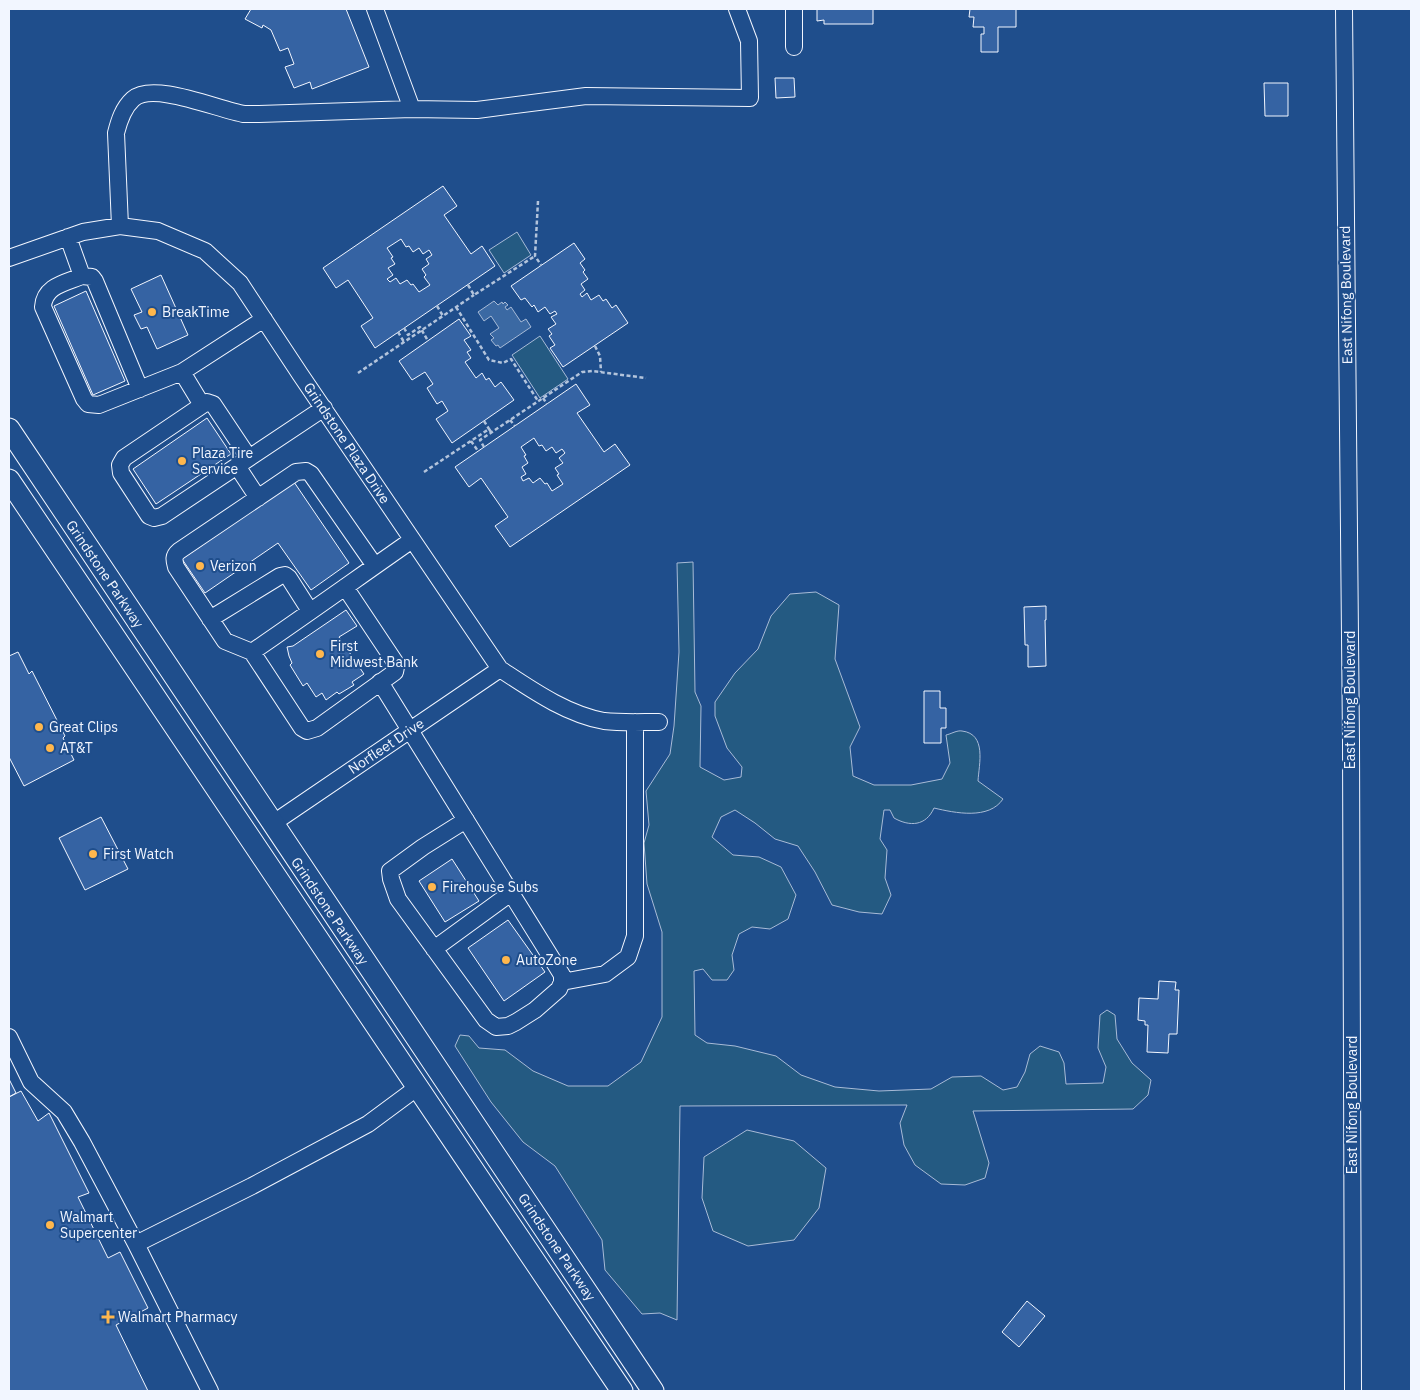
<svg xmlns="http://www.w3.org/2000/svg" width="1420" height="1400" font-family="'IBM Plex Sans',sans-serif">
	<style>
		.green { fill: #245a82; stroke: #a8bbd7 }
		.water { fill: #3b69a3; stroke: #a8bbd7 }
		.building { fill: #3563a3; stroke: #f2f6ff; fill-rule: evenodd }
		.lines { fill: none; stroke-linecap: round; stroke-linejoin: round }
		.minor-casing { stroke: #f2f6ff; stroke-width: 18 }
		.major-casing { stroke: #f2f6ff; stroke-width: 23 }
		.path { stroke: #b3c4dc; stroke-width: 2.5; stroke-dasharray: 4 2.5; stroke-linecap: butt }
		.minor { stroke: #1f4e8c; stroke-width: 16 }
		.major { stroke: #1f4e8c; stroke-width: 21 }
		.poi-dot { fill: #ffb74d; stroke: #1f4e8c; stroke-width: 2 }
		.labels { text-anchor: middle; dominant-baseline: central; stroke-width: 4; stroke-linejoin: round; paint-order: stroke }
		.street-label { font-size: 14px; fill: #f2f6ff; stroke: #1f4e8c }
		.poi-label { font-size: 14px; fill: #f2f6ff; stroke: #1f4e8c; text-anchor: start }
	</style>
	<rect width="100%" height="100%" fill="#1f4e8c"/>
	<path class="green" d="M517 232 531 255 504 273 489 250Z
		M540 336 568 379 540 398 512 355Z
		M693 562 695 692 701 706 700 767 724 780 741 777 742 767 727 748 715 716V702L735 673 758 649 771 616 790 594 816 592 839 605 835 659 860 727 850 747 853 776 874 785H911L942 779 950 763 946 735C951 734 957 730 962 731 987 734 979 764 978 781L1003 799C989 820 955 813 934 808 926 826 910 827 894 818L890 810H884L880 839 887 850 885 878 891 895 882 914 859 912 832 905 815 872 798 846 775 839 755 823 735 810 721 817 712 837 733 855 759 857 781 867 796 895 788 919 770 929 752 927 739 934 732 955 734 970 727 980H712L703 969 694 971 695 1035 707 1043 735 1046 776 1056 801 1075 835 1087 879 1091 931 1089 952 1077 981 1076 1003 1090 1017 1087 1025 1072 1030 1054 1040 1046 1059 1052 1064 1063 1066 1084 1103 1083 1106 1067 1098 1048 1100 1015 1107 1010 1115 1015 1117 1039 1132 1063 1151 1080 1148 1095 1133 1109 973 1111 989 1163 985 1178 965 1185 941 1184 915 1165 904 1145 900 1123 907 1105 680 1106 677 1320 660 1313 642 1314 605 1270 602 1240 555 1166 523 1142 491 1102 455 1046 460 1035 469 1036 479 1048 505 1050 533 1071 568 1086H608L641 1062 662 1017V932L647 884 644 843 649 825 646 791 670 754 674 726 679 652 677 563Z
		M747 1130 794 1141 826 1168 819 1208 794 1240 748 1246 713 1231 702 1198 704 1157Z"/>
	<path class="water" d="M494 301 498 305 502 302 503 304 505 302 508 305 505 307 507 310 511 307 521 322 526 319 531 327 500 348 498 345 496 346 491 340 494 338 490 334 499 328 491 316 484 321 478 312Z"/>
	<path class="building" d="M251 9H346L369 67 312 89 310 82 294 88 285 67 294 64 288 48 280 51 271 30 263 25 262 28 245 19Z
		M817 9H873V24H824V20L817 21Z
		M970 9H1016V27H998V52H981V34H984V27H973L974 17H969Z
		M775 78H794L795 97 776 98Z
		M1264 83H1288V116H1265Z
		M443 186 457 206 444 215 471 254 482 246 495 266 375 348 361 326 373 318 348 280 336 288 323 268ZM401 239 406 247 409 246 413 252 419 248 423 254 429 250 432 255 426 259 429 264 422 269 426 275 424 277 430 285 419 292 413 284 411 285 407 280 400 284 396 278 390 282 387 279 393 275 388 268 395 264 391 258 393 257 387 248Z
		M574 243 585 259 580 263 585 270 583 272 588 279 581 284 585 290 580 294 582 297 587 293 591 300 599 295 603 301 606 299 612 308 616 305 628 323 563 367 550 348 555 345 549 336 552 334 548 329 556 324 551 317 557 314 555 311 550 314 545 307 538 312 534 305 532 307 525 298 521 300 511 286Z
		M161 275 188 335 157 349 147 327 141 329 134 315 142 312 131 289Z
		M86 291 125 381 93 395 54 306Z
		M459 319 471 336 464 340 471 350 467 352 471 358 465 362 476 378 482 373 486 380 489 378 495 387 501 382 514 400 452 443 436 419 448 411 442 401 437 404 427 388 433 384 425 372 412 380 399 361Z
		M576 384 590 405 577 413 604 452 615 444 630 465 510 547 495 526 508 517 481 478 469 487 455 467ZM534 438 539 446 542 445 546 451 552 447 556 453 562 449 565 453 559 458 563 463 555 468 559 474 557 475 563 484 552 491 547 483 545 484 540 478 533 483 529 478 523 481 521 477 526 474 522 467 528 463 524 456 526 455 521 447Z
		M207 418 231 454 156 504 133 469Z
		M294 482 349 563 311 590 278 543 205 593 182 559Z
		M1046 606V620H1045L1046 666 1028 667V645H1025L1024 607Z
		M346 610 357 626 339 637 364 674 352 682 354 685 339 694 337 692 326 700 322 693 316 697 307 683 303 686 290 665 292 663 289 656 287 647 293 646Z
		M18 652 29 674 32 671 65 736 63 738 74 760 24 786 9 757V656Z
		M924 691H940V708H946V728H941V743H924Z
		M101 817 128 869 85 890 59 838Z
		M452 859 479 901 445 922 419 881Z
		M508 920 545 972 504 1001 468 948Z
		M1159 981 1176 982 1175 990H1179L1177 1034H1169L1168 1053 1147 1052 1148 1025H1145V1021L1138 1020 1139 998 1158 999Z
		M9 1079 16 1093 9 1097Z
		M21 1091 38 1121 49 1113 89 1193 78 1197 108 1258 120 1252 148 1308 116 1325 148 1391H9V1097Z
		M1027 1301 1045 1316 1019 1347 1002 1332Z"/>
	<g class="lines">
		<defs>
			<path id="minor" d="M1344 9 1351 741 1353 1391
				M794 47V9
				M412 109 477 110 586 96 750 98 749 41 737 9
				M120 226 116 133C119 121 123 108 133 99 153 81 219 110 244 114 249 114 254 114 259 114L412 109 375 9
				M68 237 82 276C65 283 44 286 43 307L84 399 88 404 99 405 182 372
				M9 258 83 232 120 226 158 231 205 251 240 283 300 374 500 669C532 690 566 714 604 721 622 723 641 722 659 722
				M82 276 92 277 95 281 140 389
				M202 405 182 372 264 319
				M249 458 213 404 207 402 124 458 120 465 121 473 149 516 154 518 162 516 324 408
				M237 466 258 498
				M345 587 395 662 396 667 395 672 317 728 307 731 302 728 252 652C306 615 359 577 412 540
				M210 619 280 576 285 575 289 578 310 611
				M252 652 225 641 176 567C174 560 173 556 179 551L296 472 306 471 311 474 375 566
				M380 682 562 975V982L559 989 535 1010 516 1022 508 1026 496 1027 486 1020 398 899 391 879 390 871 423 847 466 820
				M272 824 500 669
				M434 949 511 893
				M562 982 605 974 628 957 635 936V722
				M9 1037 31 1082 64 1112 82 1142 136 1244 210 1391
				M136 1244 252 1186 368 1124 418 1087"/>
			<path id="major" d="M9 429 653 1391
				M9 480 622 1391"/>
		</defs>
		<use href="#minor" class="minor-casing"/>
		<use href="#major" class="major-casing"/>
		<path class="path" d="M538 201 535 256 541 265
			M468 285 474 295 535 256
			M437 306 443 316
			M456 307 489 360 503 363 511 359 538 401
			M404 328 408 335 420 327 428 341
			M398 332 404 342
			M595 346 600 356 601 372
			M358 373 474 295
			M543 398 547 404
			M510 420 515 426
			M484 421 489 429
			M471 441 478 451
			M484 447 480 440 582 372 592 371 646 378
			M424 472 489 429 491 432"/>
		<use href="#minor" class="minor"/>
		<use href="#major" class="major"/>
	</g>
	<g class="poi-dot">
		<circle cx="152" cy="312" r="5"/>
		<circle cx="182" cy="461" r="5"/>
		<circle cx="200" cy="566" r="5"/>
		<circle cx="320" cy="654" r="5"/>
		<circle cx="39" cy="727" r="5"/>
		<circle cx="50" cy="748" r="5"/>
		<circle cx="93" cy="854" r="5"/>
		<circle cx="432" cy="887" r="5"/>
		<circle cx="506" cy="960" r="5"/>
		<circle cx="50" cy="1225" r="5"/>
		<path d="M105.5 1309.5h5v5h5v5h-5v5h-5v-5h-5v-5h5z"/>
	</g>
	<g class="labels">
		<g class="street-label">
			<text transform="translate(1346 295) rotate(-91)">East Nifong Boulevard</text>
			<text transform="translate(347 443) rotate(56)">Grindstone Plaza Drive</text>
			<text transform="translate(105 574) rotate(56)">Grindstone Parkway</text>
			<text transform="translate(1350 700) rotate(-90)">East Nifong Boulevard</text>
			<text transform="translate(386 746) rotate(-34)">Norfleet Drive</text>
			<text transform="translate(330 911) rotate(56)">Grindstone Parkway</text>
			<text transform="translate(1352 1105) rotate(-90)">East Nifong Boulevard</text>
			<text transform="translate(557 1247) rotate(56)">Grindstone Parkway</text>
		</g>
		<g class="poi-label">
			<text x="162" y="312">BreakTime</text>
			<text x="192" y="453">Plaza Tire<tspan x="192" dy="16">Service</tspan></text>
			<text x="210" y="566">Verizon</text>
			<text x="330" y="646">First<tspan x="330" dy="16">Midwest Bank</tspan></text>
			<text x="49" y="727">Great Clips</text>
			<text x="60" y="748">AT&amp;T</text>
			<text x="103" y="854">First Watch</text>
			<text x="442" y="887">Firehouse Subs</text>
			<text x="516" y="960">AutoZone</text>
			<text x="60" y="1217">Walmart<tspan x="60" dy="16">Supercenter</tspan></text>
			<text x="118" y="1317">Walmart Pharmacy</text>
		</g>
	</g>
	<rect width="1420" height="1400" fill="none" stroke="#f2f6ff" stroke-width="20"/>
</svg>
